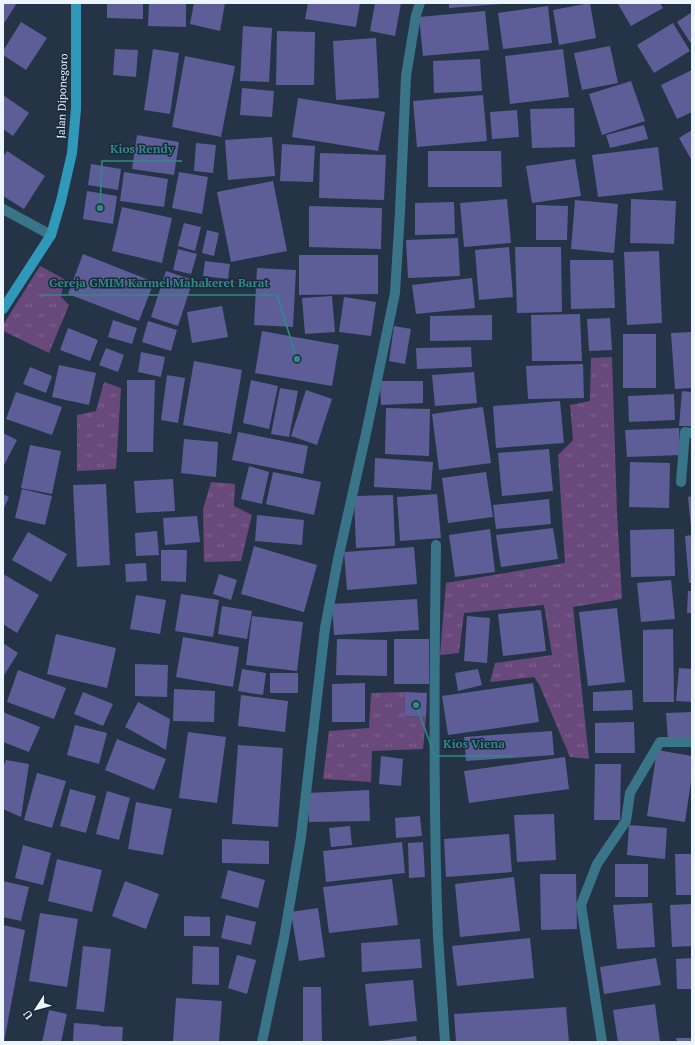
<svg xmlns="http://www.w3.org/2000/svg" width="695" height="1045" font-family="'PT Serif',serif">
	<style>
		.grass { fill: url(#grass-tufts) }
		.building { fill: #5d5d98 }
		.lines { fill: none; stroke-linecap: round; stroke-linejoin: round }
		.street { stroke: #3a7488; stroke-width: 10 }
		.secondary { stroke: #3098b9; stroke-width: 10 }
		.labels { text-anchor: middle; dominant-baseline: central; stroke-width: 3; stroke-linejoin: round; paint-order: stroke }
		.street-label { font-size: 11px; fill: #ecf4fe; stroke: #1a293c }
		.leader { fill: none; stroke: #308984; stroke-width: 1.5 }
		.callout-dot { fill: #308984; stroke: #1a293c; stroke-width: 1.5 }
		.callout-label { font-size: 12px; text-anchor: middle; font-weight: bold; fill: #308984; stroke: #1a293c; stroke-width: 3; stroke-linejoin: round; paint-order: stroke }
	</style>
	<defs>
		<pattern id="grass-tufts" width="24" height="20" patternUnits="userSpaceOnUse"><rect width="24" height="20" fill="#69497c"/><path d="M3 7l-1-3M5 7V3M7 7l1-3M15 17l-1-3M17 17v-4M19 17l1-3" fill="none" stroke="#7f6490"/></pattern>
	</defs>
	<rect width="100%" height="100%" fill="#243446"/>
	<path class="grass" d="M40 266 64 279 61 297 69 305 49 353 3 331V325Z
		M612 357 617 512 622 599 573 607 589 759 570 757 539 684 534 677 490 682 495 663 552 655 544 605 464 613 459 653 440 655 446 583 565 563 558 455 573 440 570 405 590 401 591 358Z
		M104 382 121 388 116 469 77 471V415L96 411Z
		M211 482 235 484 234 506 252 515 241 561 204 562 203 509Z
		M405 692 404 716 426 717 423 749 372 751 371 782 323 779 329 731 369 728 371 693Z"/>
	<path class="building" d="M3 3H17L3 25Z
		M107 3H143V19L107 18Z
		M149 3H186V27L148 26Z
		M194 3H225L220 31 190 24Z
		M308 3H360L356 27 305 19Z
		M375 3H401L395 36 370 31Z
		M449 3H500L501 4 449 8Z
		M590 3 596 38 559 45 553 10Z
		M619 3H660L663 8 631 26 618 4Z
		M548 6 552 43 503 49 498 13Z
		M485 11 489 50 423 56 419 17Z
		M692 12V45L677 22Z
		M21 22 47 38 26 70 3 55V51Z
		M673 23 690 51 654 73 637 45Z
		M243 26 272 28 269 82 240 81Z
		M277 31 315 32 314 85H276Z
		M376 38 379 98 336 100 333 41Z
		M610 46 618 83 582 90 574 53Z
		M115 49 138 50 136 77 113 75Z
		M153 49 179 53 170 114 144 110Z
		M563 49 569 97 510 104 505 56Z
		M185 56 235 66 221 137 172 127Z
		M480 59 482 91 434 93 433 61Z
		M692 70V112L677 119 661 85Z
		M631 81 645 121 602 135 589 94Z
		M242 88 274 91 272 117 240 115Z
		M3 95 29 113 13 136 3 129Z
		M483 95 487 141 417 147 413 101Z
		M298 98 385 112 378 151 292 137Z
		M574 108 575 147 532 148 530 109Z
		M517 110 519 137 492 139 490 112Z
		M644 125 648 139 610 148 606 135Z
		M692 130V161L679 138Z
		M137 135 179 142 174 175 132 169Z
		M272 137 275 176 228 180 225 140Z
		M196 143 216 145 213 173 194 171Z
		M282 144 315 146 313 182 280 181Z
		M658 147 663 190 598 197 592 155Z
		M7 151 45 176 24 209 3 196V157Z
		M428 151H501L502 187H428Z
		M320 153 386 155 384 200 319 198Z
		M575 159 581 196 532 203 526 166Z
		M91 164 121 169 118 190 88 185Z
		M124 172 168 179 164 207 120 201Z
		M179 172 208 177 202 214 172 208Z
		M273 181 287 251 231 262 217 192Z
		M87 191 117 196 113 224 83 219Z
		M507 199 511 243 464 247 460 203Z
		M631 199 676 201 674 244 630 243Z
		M575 200 618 204 614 253 571 249Z
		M454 202 455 234 415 235V203Z
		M536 205 568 206 567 240H536Z
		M309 206 382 208 381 249 309 247Z
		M122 207 172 218 162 263 112 251Z
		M184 223 201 227 195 251 178 246Z
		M207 230 219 233 214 256 202 253Z
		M458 238 460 276 408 278 406 240Z
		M509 247 513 297 479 300 475 250Z
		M515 247H561L562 312 517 313Z
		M178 249 197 254 191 274 173 270Z
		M659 251 662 323 627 325 624 252Z
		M83 254 154 282 139 321 68 294Z
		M299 255H378V294L299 295Z
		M570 260H613L615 308 571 309Z
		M205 261 230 264 228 279 203 276Z
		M257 268 296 270 293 327 254 325Z
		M166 271 193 280 178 326 151 317Z
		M472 278 475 308 416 314 412 285Z
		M332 296 335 332 305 334 302 298Z
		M344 297 376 302 371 336 339 332Z
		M222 306 228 337 192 343 187 312Z
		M580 314 582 361H532L531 315Z
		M492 315V340L430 341V316Z
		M610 318 612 350 589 351 587 319Z
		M113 320 137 328 132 344 108 337Z
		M148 321 177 330 171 351 142 342Z
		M394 326 411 329 405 364 389 361Z
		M68 328 98 340 90 361 60 350Z
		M262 331 339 345 332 386 255 373Z
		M692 332V388L675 389 671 333Z
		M623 334H656V388H623Z
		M471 347 472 367 417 369 416 348Z
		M106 348 124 355 118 372 99 365Z
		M141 352 165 357 161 377 138 372Z
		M194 361 242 370 231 434 183 425Z
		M583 364 584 398 528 399 526 366Z
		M59 365 96 373 89 405 52 397Z
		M30 367 52 376 46 393 23 384Z
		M474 372 477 403 435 406 432 375Z
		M167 375 185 378 178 423 161 420Z
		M127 380H155L153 452H127Z
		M251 380 278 386 269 429 243 423Z
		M380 381H423V403L381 405Z
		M280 388 298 391 289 437 271 434Z
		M306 390 332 399 317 445 291 436Z
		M682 391 692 392V426H679Z
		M16 392 62 407 52 435 6 419Z
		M674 394 675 420 629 422 628 396Z
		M560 401 564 443 496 448 493 406Z
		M483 407 491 463 439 470 432 414Z
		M386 408 430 409 429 456 385 454Z
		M679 428 680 455 627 457 625 430Z
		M238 432 308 446 303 474 232 460Z
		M3 433 17 440 3 467Z
		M184 439 218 442 216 477 181 473Z
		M30 445 61 451 52 494 21 488Z
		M549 449 553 491 502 496 498 453Z
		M375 458 433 462 431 490 374 487Z
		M630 462 670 463 669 508 629 507Z
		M249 466 269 472 262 504 241 499Z
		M273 472 321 482 314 515 266 504Z
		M486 472 493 517 448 523 442 478Z
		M173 479 175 511 136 513 134 481Z
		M106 484 110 565 77 567 73 485Z
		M22 489 52 496 45 525 15 518Z
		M3 494 9 497 3 510Z
		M437 494 441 538 400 541 397 497Z
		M393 495 395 546 356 548 354 496Z
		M692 496V528H691L688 497Z
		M549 499 551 524 496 529 493 505Z
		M257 515 304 520 302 545 255 541Z
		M197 516 200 542 165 545 163 518Z
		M553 528 558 559 501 567 496 535Z
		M490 529 495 572 455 577 449 535Z
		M674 529 675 576 631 577 630 530Z
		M157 531 159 555 136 556 135 533Z
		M28 532 67 554 51 582 12 560Z
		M692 535V583H689L685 536Z
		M254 546 317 565 304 612 241 594Z
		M414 547 417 584 347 590 344 552Z
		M161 550H187L186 582 161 581Z
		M146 563 147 581 126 582 125 564Z
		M3 574 39 595 17 633 3 624Z
		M219 574 237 580 231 600 213 594Z
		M671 580 675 619 641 622 637 583Z
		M688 591H692V613H687Z
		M181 594 219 600 213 637 175 631Z
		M136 595 166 600 160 634 130 629Z
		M417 599 419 630 334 635 332 604Z
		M222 606 252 611 247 639 218 634Z
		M617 608 625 682 588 686 579 612Z
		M541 610 546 651 503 656 498 614Z
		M252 616 303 622 297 671 246 665Z
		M467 616 490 618 487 663 464 661Z
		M673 629 674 702H643V630Z
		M56 634 116 648 107 688 47 674Z
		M183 637 239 647 233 687 176 677Z
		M337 639 387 640V676L336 675Z
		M394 639H429V684H394Z
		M3 643 18 653 3 677Z
		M135 664 168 665 167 697 135 696Z
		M679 668 692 669V702L676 701Z
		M242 669 266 673 263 695 238 691Z
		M478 669 482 685 458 691 455 673Z
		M18 670 66 688 54 719 7 702Z
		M270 673H298V693H270Z
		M365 683V722H332V684Z
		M533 683 539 722 448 735 442 696Z
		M174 689 215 691 214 722 173 721Z
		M632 690 633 710 593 711V692Z
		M83 692 113 704 103 726 74 714Z
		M405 692 427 693 426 717 404 716Z
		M241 695 288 701 285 732 238 726Z
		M138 702 170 719 166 750 125 727Z
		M3 712 40 727 29 752 3 742Z
		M692 712V738L668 740 666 713Z
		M634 722 635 753H595V723Z
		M75 725 107 733 99 764 67 755Z
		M552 731 554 755 466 761 464 737Z
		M188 732 226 737 217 803 179 798Z
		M117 739 166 759 154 790 105 770Z
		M238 745 283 748 278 827 232 824Z
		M657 750 692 756V775L685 822 647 816Z
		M381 756 403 759 401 786 379 784Z
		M565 757 569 789 469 803 464 771Z
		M6 760 29 764 21 817 3 809V767Z
		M595 764H621L620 820H594Z
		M37 773 66 781 52 828 24 820Z
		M70 789 96 796 86 833 60 826Z
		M369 790 370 821 309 822 308 793Z
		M107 791 130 798 119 840 96 834Z
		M136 802 172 809 163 855 128 849Z
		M554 814 556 860 517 862 514 815Z
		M420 816 422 836 396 838 395 818Z
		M629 825 667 828 665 859 627 855Z
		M350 826 352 845 331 847 329 828Z
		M509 834 512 872 446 877 444 839Z
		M222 839 269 841V864L222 863Z
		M402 842 405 873 326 882 323 851Z
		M423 842 425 877 409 878 408 843Z
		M23 845 51 853 43 885 15 878Z
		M675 854H692V895H676Z
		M57 859 102 870 92 912 48 901Z
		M615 864H648V897H615Z
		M228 870 265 880 258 908 221 898Z
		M540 874H576L577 929 541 930Z
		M514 877 520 931 460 937 455 884Z
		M392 879 398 925 329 933 323 887Z
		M3 881 29 887 21 921 3 917Z
		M125 881 159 894 146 929 112 916Z
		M652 903 655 947 617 949 613 905Z
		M692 904V946L672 947 670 905Z
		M318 908 325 957 299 961 291 912Z
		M40 913 78 919 67 987 29 981Z
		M226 915 256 922 251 945 221 938Z
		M184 916 210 917V936H184Z
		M3 925 25 930 4 1042H3Z
		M530 938 534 978 457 986 452 946Z
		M420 939 422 968 362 972 361 943Z
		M83 946 111 949 104 1012 76 1009Z
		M193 946 219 947V985L192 984Z
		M237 955 256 960 247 994 228 988Z
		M656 958 661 985 604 994 600 967Z
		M692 958V989H677L676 959Z
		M413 980 417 1021 369 1026 365 984Z
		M303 987H321L322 1042H303Z
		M176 998 222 1001 219 1042H173Z
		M655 1004 660 1042H618L613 1010Z
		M566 1007 569 1042H456L454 1014Z
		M49 1010 67 1014 61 1042H42Z
		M74 1023 100 1025V1026L123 1027 122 1042H73Z
		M416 1036 417 1042H382L381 1041Z
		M676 1038H692V1042H677Z"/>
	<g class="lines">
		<path class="street" d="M3 209 51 235
			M681 482 685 432 692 433
			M436 545C434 675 433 806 438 936 440 971 443 1007 445 1042
			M262 1042 284 938 301 837 325 628 338 559 367 429 395 293 400 212 406 76 416 15 420 3
			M602 1042 581 905 597 864 626 821 630 793 660 742H692"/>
		<path class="secondary" d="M3 309 51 235 61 201 72 153 76 109V3"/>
	</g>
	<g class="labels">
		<g class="street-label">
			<text transform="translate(62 96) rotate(-88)">Jalan Diponegoro</text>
		</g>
	</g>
	<path class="leader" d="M100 208L102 161H182M297 359L277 295H41M416 705L435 756H513"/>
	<g class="callout-dot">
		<circle cx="100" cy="208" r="4"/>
		<circle cx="297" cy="359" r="4"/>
		<circle cx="416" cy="705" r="4"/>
	</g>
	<g class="callout-label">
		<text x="142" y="153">Kios Rendy</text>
		<text x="159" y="287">Gereja GMIM Karmel Mahakeret Barat</text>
		<text x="474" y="748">Kios Viena</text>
	</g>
	<rect width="695" height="1045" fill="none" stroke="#ecf4fe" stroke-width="8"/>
	<g transform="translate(36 1009) rotate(234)" stroke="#1a293c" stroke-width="3" paint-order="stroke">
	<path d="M0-3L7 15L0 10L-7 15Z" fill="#ecf4fe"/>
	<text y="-6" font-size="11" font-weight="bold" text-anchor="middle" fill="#ecf4fe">U</text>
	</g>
</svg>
